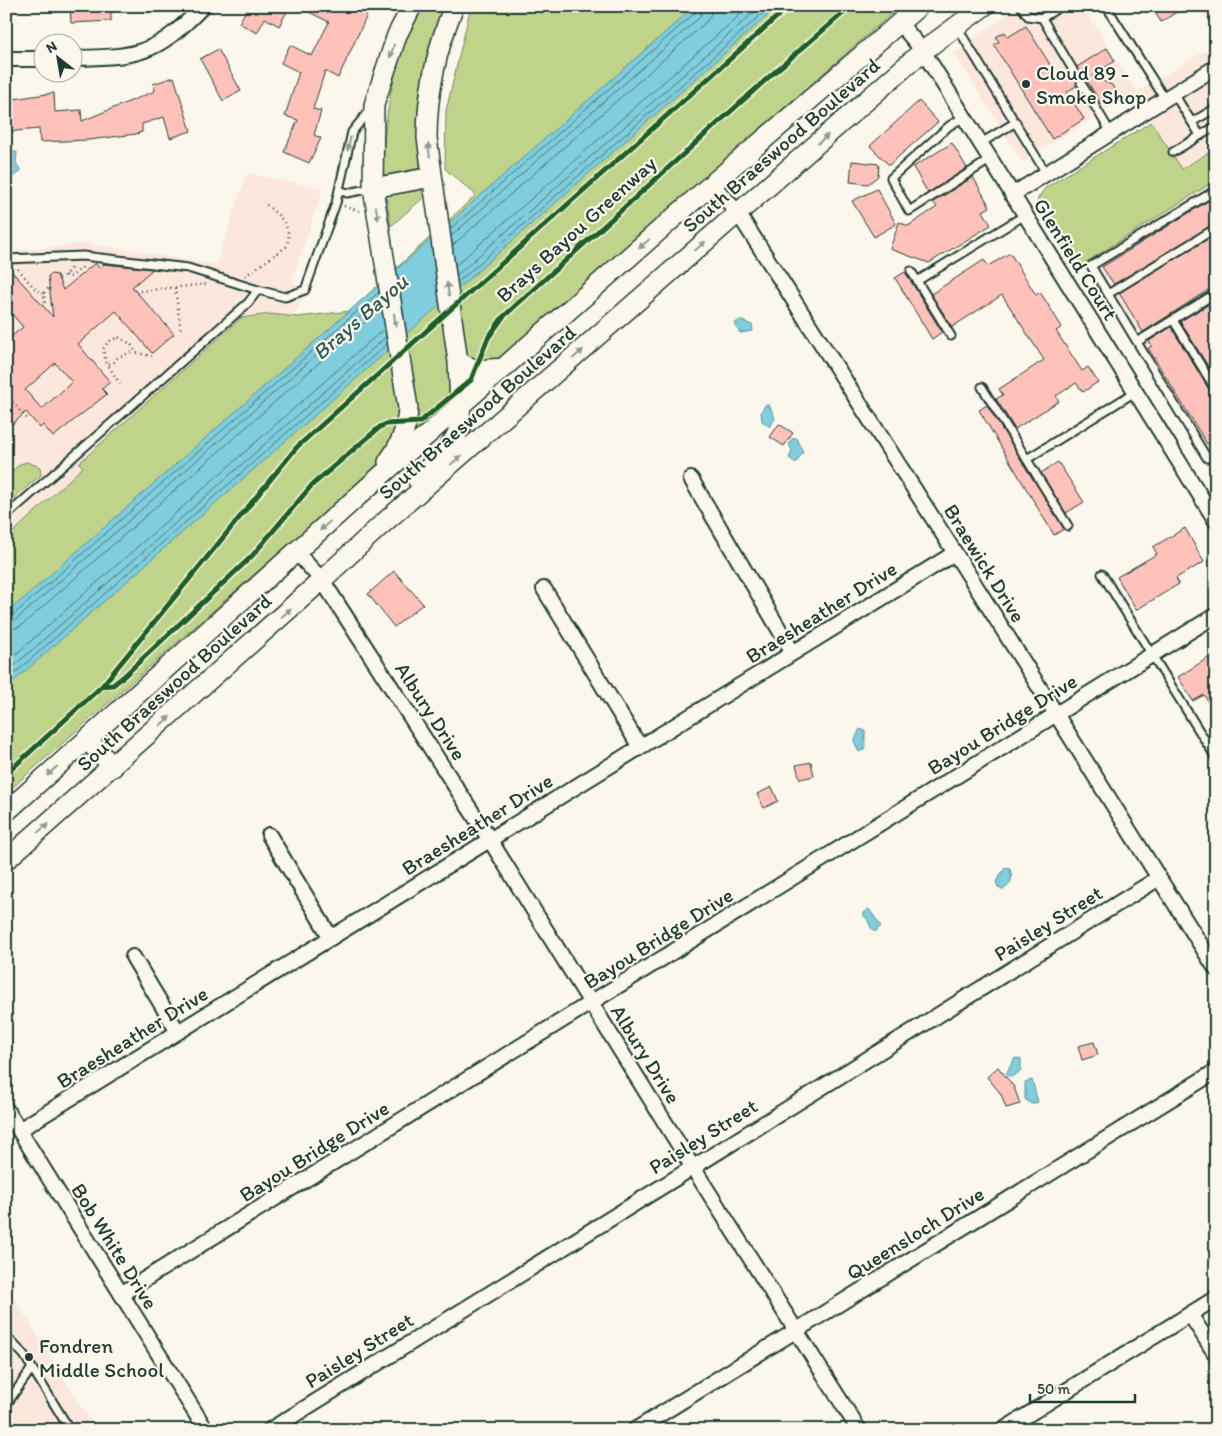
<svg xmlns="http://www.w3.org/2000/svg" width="1222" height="1436" font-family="Itim,sans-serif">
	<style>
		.built { fill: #fce7dd }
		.green { fill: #bfd48a; stroke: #6f885f }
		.water { fill: #80cdde; stroke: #59939a }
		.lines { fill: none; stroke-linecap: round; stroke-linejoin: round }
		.shore { stroke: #467778; stroke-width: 1 }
		.building { fill: #fec2ba; stroke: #1f3d34; fill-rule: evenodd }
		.service-casing { stroke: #1f3d34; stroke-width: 11 }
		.minor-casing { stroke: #1f3d34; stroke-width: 18 }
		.secondary-casing { stroke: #1f3d34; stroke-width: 22 }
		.path { stroke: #1f3d34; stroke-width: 2.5; stroke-dasharray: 1 4; stroke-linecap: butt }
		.service { stroke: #fbf7ec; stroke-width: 7 }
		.minor { stroke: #fbf7ec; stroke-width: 14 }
		.secondary { stroke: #fbf7ec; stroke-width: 19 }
		.cycleway-casing { stroke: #fbf7ec; stroke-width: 8 }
		.cycleway { stroke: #1b5e20; stroke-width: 5 }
		.oneway { fill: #8d9a90 }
		.poi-dot { fill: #1f3d34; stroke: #fbf7ec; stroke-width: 2 }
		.labels { text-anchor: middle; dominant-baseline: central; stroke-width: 4.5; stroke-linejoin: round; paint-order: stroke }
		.poi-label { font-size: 21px; fill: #1f3d34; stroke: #fbf7ec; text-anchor: start }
		.street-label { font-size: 21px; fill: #1f3d34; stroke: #fbf7ec }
		.water-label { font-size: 22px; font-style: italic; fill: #325a56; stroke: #fbf7ec }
	</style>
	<rect width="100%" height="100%" fill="#fbf7ec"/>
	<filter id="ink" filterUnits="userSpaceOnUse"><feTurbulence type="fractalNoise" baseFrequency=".02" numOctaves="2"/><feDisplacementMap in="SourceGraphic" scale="10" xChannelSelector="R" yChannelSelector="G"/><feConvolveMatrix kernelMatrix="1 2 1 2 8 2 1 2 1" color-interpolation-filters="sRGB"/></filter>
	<g filter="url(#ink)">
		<path class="built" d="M1019 6H1082L1137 92 1216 44V148L1182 169 1132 94 1022 162 954 53Z
			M1198 6H1216V35Z
			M247 173 323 189 292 280 305 295 293 315 237 346 6 549V252L87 243 216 265Z
			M1216 180V461L1207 466 1084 263Z
			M6 1285 96 1430H6Z"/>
		<path class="green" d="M421 6H447L420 117V168L385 175 382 169C385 112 394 56 421 6Z
			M473 6H900L6 793V539L83 467 79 463 241 318 269 314 298 317 350 311 476 195 445 169 446 111 469 14Z
			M1151 122 1182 169 1216 148V180L1075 269 1037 207 1038 198 1045 188Z
			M422 190 423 198 391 226 386 196Z
			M27 462 40 467 41 475 6 505V476L20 464Z"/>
		<path class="water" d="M695 6H778L6 688V614Z
			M6 152H17L16 163 21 171 12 177 6 167Z
			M740 320 752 325 753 331 740 333 734 324Z
			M765 405H769L775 418 770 427 762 421 761 412Z
			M797 438 803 452 796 463 789 458 792 451 789 444 792 439Z
			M860 729 865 731V749L859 752 854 741Z
			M1005 868 1010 869C1013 878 1012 885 1002 890L998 887 996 882Z
			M869 909 881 926 875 932C868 927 870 920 864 916V913Z
			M1015 1058 1021 1059V1071L1011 1077 1006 1074Z
			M1032 1080 1038 1102 1031 1104 1025 1099V1082Z"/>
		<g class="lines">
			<path class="shore" d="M450 229 696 12 698 6
				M451 236 700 17 704 6
				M453 245 705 23 710 16 712 6
				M455 266 750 6
				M457 275 761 6
				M458 282 771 6
				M6 617 12 616 379 292
				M6 623 16 620 380 299
				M6 631 21 626 381 308
				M6 663 385 328
				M6 673 386 337
				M6 681 387 344"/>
		</g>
		<path class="building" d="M70 6H111V21L71 23Z
			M242 6H290L279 26 265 18 257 33 239 23 247 9Z
			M297 6H358L369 11 338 78 325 71 313 109 321 111 314 135 321 138 309 163 284 152 298 120 285 116 299 72 281 63 290 45 312 56 329 22Z
			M1151 6H1186L1161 22Z
			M1026 26 1059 79 1068 73 1076 74 1077 67 1107 48 1115 61 1092 76 1112 85 1117 94 1101 104 1086 79H1078L1076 86 1067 92 1084 119 1052 139 994 45 999 42 996 37 1005 32 1008 37Z
			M218 49 241 91 223 101 200 59Z
			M174 77 191 131 170 138 164 117 142 124V132L136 134 88 140 40 142 39 129 6 132V100L54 93 55 112 81 110 82 121 155 91 153 84Z
			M919 101 938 122 889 165 870 146Z
			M952 143 967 168 928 193 913 167Z
			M852 161 879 164 878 176 868 184 850 182Z
			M973 177 990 207 983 211 991 225 929 263 890 249 899 222 908 226 937 207 933 202Z
			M877 189 896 224 874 237 852 201Z
			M1216 196V223L1114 284 1102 267Z
			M1216 234V285L1143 332 1119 293Z
			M1010 253 1036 295 1040 292 1062 327 1056 331 1082 371 1088 367 1098 382 1083 392 1076 383 1056 396 1059 401 1015 429 996 399 1003 395 999 389 1044 360 1002 295 952 327 931 294 984 260 988 266Z
			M95 263 99 268 104 264 153 269 132 287 174 334 152 353 116 311 78 344 110 382 102 389 107 394 53 437 43 425 40 428 26 412 6 430V341L23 327 6 307V265L53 317 48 276 51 274 57 275 63 290ZM55 363 72 382 42 409 25 390Z
			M905 272 942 332 932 339 895 278Z
			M1208 305 1216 318V379L1180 321Z
			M1171 327 1211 393 1216 395V439L1207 444 1148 348 1152 346 1149 341Z
			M987 405 1064 529 1054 535 979 410Z
			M779 424 793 433 784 446 770 437Z
			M1058 462 1084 502 1066 513 1041 473Z
			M1185 528 1204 562 1176 578 1179 584 1136 610 1117 577 1157 554 1153 547Z
			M394 571 423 604 394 627 368 594Z
			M1216 653V714L1204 695 1193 701 1178 677Z
			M811 762 814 776 800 779 796 765Z
			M772 787 778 801 764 808 757 794Z
			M1094 1042 1098 1055 1082 1060 1078 1046Z
			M998 1067 1014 1087 1020 1104 1006 1108 1001 1094 987 1077Z"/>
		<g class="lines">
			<defs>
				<path id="service" d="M1021 6 1028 16 1042 18 1073 70
					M1106 6 1165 99
					M1212 6H1215
					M1042 18 1061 6
					M957 27 1046 173
					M1081 83 1111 133
					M1174 94 1200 135
					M964 117 949 126 891 178 909 211 991 159
					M1192 122 1216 108
					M981 143 1016 122
					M1173 152 1216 126
					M339 190 347 193 373 188
					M1216 190 1091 266 1207 458 1216 453
					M6 259 83 256 188 268 258 290
					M911 271 951 336
					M917 281 1025 215
					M1108 294 1216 228
					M1173 320 1216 390
					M1137 342 1216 293
					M982 387 1068 526
					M1027 459 1135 392
					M6 516 248 303 258 290 285 297 305 290 336 203 352 132 369 111
					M1102 574 1216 758
					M6 1336 24 1355 70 1430
					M6 1405 32 1368"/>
				<path id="minor" d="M899 22 923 51 1216 521
					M72 58C138 57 156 55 203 6
					M6 59H42
					M712 184 738 213 955 553 1216 969
					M1012 195 1216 67
					M691 479 793 653
					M297 553 322 580 490 840 692 1166 859 1430
					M544 589 640 747
					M269 835 331 938
					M133 957 178 1032
					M6 1109 206 1430
					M19 1130 955 553
					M121 1294 1216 615
					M1190 1314 1216 1355
					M270 1430 1159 878
					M635 1430 1216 1071
					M1003 1430 1216 1298"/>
				<path id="secondary" d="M373 188 432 177
					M458 362 476 370 504 368
					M388 462C400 445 407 430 408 408L373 188 374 105 397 35 412 6
					M417 479 449 448 461 427 458 362 427 138C427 91 436 50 454 6
					M87 739 113 767
					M6 812 376 480 712 184 919 6
					M6 860 322 580 379 527 923 51 984 6"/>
			</defs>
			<use href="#service" class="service-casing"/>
			<use href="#minor" class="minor-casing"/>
			<use href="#secondary" class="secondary-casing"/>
			<path class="path" d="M344 206 360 211
				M18 269 37 291 44 293 45 305
				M65 275 71 277 84 266
				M245 276 286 247C294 227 280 216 265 204
				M59 279 65 275 72 267
				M175 288 181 331
				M140 291 208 284
				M44 293 50 286
				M109 364 114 362 118 357 135 351
				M120 384 106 362 103 349 108 342 118 337 131 344 136 353 152 356
				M6 395 29 421"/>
			<use href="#service" class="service"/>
			<use href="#minor" class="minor"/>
			<use href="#secondary" class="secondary"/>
			<defs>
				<path id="cycleway" d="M102 686 297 447 789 6
					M6 774 102 686 113 685 123 677 252 556 312 485 380 427 386 424 420 422 471 380 488 338 503 317 770 76 851 6"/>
			</defs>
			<use href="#cycleway" class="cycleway-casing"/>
			<use href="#cycleway" class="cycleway"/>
		</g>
		<defs><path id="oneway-solid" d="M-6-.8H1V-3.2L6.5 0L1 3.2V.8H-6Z" transform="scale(1.25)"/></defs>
		<g class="oneway">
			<use href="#oneway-solid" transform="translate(392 51) rotate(108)"/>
			<use href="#oneway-solid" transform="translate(823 139) rotate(-41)"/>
			<use href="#oneway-solid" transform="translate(349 144) rotate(103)"/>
			<use href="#oneway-solid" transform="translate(429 150) rotate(-97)"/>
			<use href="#oneway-solid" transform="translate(377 213) rotate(80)"/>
			<use href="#oneway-solid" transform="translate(644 244) rotate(138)"/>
			<use href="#oneway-solid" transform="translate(700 246) rotate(-41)"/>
			<use href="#oneway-solid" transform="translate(448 289) rotate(-98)"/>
			<use href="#oneway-solid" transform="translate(395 320) rotate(81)"/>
			<use href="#oneway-solid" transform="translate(578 354) rotate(-41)"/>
			<use href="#oneway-solid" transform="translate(456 460) rotate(-41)"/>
			<use href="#oneway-solid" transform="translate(325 526) rotate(137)"/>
			<use href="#oneway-solid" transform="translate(286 613) rotate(-42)"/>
			<use href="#oneway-solid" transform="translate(165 721) rotate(-42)"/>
			<use href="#oneway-solid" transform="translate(52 771) rotate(138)"/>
			<use href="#oneway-solid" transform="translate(43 828) rotate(-41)"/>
		</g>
	</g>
	<g class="poi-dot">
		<circle cx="1026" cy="84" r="5"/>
		<circle cx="29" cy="1357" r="5"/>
	</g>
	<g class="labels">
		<g class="poi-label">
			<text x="1036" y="72">Cloud 89 -<tspan x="1036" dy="24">Smoke Shop</tspan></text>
			<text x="39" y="1345">Fondren<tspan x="39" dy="24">Middle School</tspan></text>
		</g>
		<g class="street-label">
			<text transform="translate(781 145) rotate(-41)">South Braeswood Boulevard</text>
			<text transform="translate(576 229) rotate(-42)">Brays Bayou Greenway</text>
			<text transform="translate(1076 259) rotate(58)">Glenfield Court</text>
			<text transform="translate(477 412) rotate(-41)">South Braeswood Boulevard</text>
			<text transform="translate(985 563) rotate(58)">Braewick Drive</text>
			<text transform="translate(821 612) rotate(-32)">Braesheather Drive</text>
			<text transform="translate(174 682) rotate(-42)">South Braeswood Boulevard</text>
			<text transform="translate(431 711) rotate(57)">Albury Drive</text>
			<text transform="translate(1002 724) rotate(-32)">Bayou Bridge Drive</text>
			<text transform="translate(477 824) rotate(-32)">Braesheather Drive</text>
			<text transform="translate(1048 923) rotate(-32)">Paisley Street</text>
			<text transform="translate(658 938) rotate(-32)">Bayou Bridge Drive</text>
			<text transform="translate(132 1037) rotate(-32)">Braesheather Drive</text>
			<text transform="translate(646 1054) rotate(58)">Albury Drive</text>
			<text transform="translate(703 1136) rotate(-32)">Paisley Street</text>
			<text transform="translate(314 1151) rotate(-32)">Bayou Bridge Drive</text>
			<text transform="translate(915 1233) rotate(-32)">Queensloch Drive</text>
			<text transform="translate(115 1246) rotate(58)">Bob White Drive</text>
			<text transform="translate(359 1350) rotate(-32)">Paisley Street</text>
		</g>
		<g class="water-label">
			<text transform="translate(360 317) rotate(-41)">Brays Bayou</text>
		</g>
	</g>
	<rect width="1222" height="1436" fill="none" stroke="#fbf7ec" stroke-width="25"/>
	<rect x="12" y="12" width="1197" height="1411" fill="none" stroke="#1f3d34" stroke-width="2" filter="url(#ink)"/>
	<g transform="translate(58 58) rotate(329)"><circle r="24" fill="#fbf7ec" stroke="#a3ada2"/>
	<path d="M0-4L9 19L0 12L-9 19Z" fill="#1f3d34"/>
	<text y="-8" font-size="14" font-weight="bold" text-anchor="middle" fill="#1f3d34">N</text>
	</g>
	<path d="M1030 1394v8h105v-8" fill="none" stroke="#1f3d34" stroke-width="2.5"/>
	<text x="1037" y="1394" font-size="15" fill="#1f3d34" stroke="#fbf7ec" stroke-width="4" paint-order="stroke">50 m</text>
</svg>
